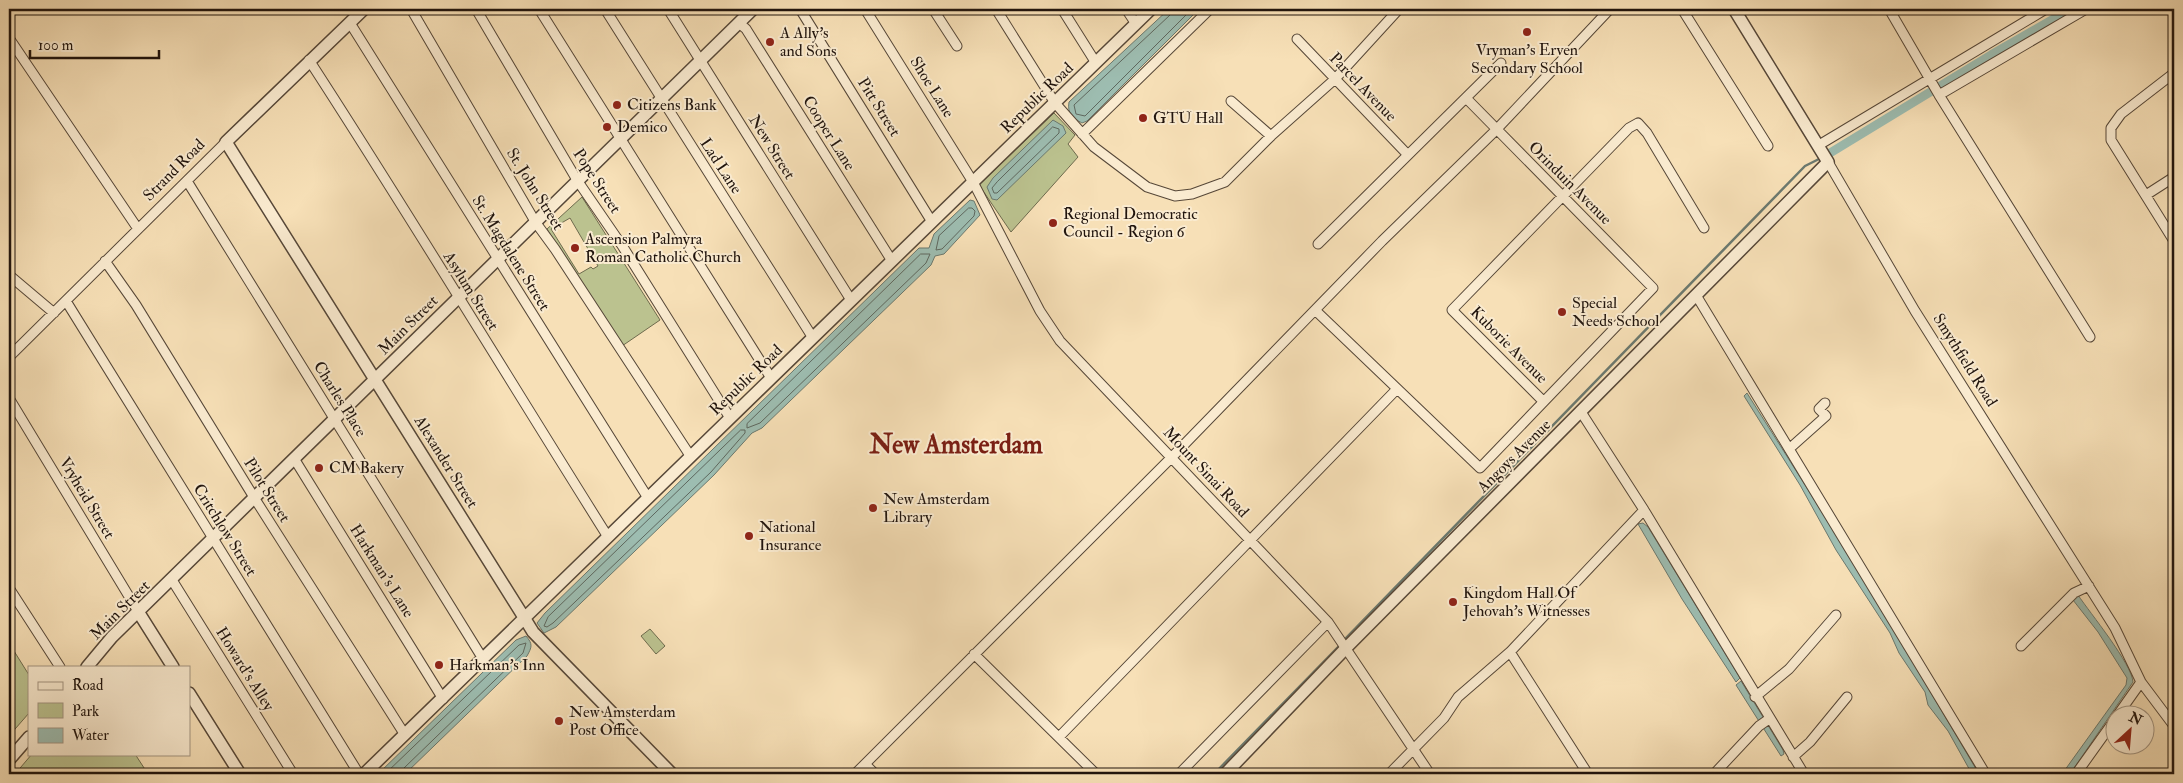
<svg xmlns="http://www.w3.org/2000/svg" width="2183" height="783" font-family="'IM FELL Double Pica',serif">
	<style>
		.green { fill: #bbc28f; stroke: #6e6b4e; fill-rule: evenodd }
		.water { fill: #9dbdb1; stroke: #6b796f }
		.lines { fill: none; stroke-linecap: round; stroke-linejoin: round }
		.shore { stroke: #5e685f; stroke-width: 1 }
		.stream { stroke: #6b796f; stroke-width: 2.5 }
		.canal { stroke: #9dbdb1; stroke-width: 9 }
		.minor-casing { stroke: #564738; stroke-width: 11 }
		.tertiary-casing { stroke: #564738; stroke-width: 14 }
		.minor { stroke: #faebd0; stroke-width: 9 }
		.tertiary { stroke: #faebd0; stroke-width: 11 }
		.poi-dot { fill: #8f2418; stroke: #faebd0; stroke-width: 2 }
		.labels { text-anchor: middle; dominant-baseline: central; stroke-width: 4; stroke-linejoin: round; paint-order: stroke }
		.poi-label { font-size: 16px; fill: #20140d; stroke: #faebd0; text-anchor: start }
		.street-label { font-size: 16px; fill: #20140d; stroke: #faebd0 }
		.town-label { font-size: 26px; font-weight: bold; fill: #7a1f14; stroke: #faebd0 }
	</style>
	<rect width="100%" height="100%" fill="#f7e0b7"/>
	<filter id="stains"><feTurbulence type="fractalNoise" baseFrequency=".004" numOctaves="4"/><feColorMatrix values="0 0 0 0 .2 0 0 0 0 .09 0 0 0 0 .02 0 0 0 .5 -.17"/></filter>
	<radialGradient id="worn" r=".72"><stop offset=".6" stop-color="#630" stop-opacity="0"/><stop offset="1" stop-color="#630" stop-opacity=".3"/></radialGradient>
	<path class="green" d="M1054 113 1075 135 1068 144 1078 157 1011 232 979 185Z
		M582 197 660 320 622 346 547 229ZM570 218 598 266 593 269 591 267 579 274 551 229Z
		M650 629 665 646 656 654 641 636Z
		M9 643 29 675V713L9 736Z
		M32 754H135L148 774H15Z"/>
	<path class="water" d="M1169 9H1199L1087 121 1082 123C1073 118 1067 114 1069 102Z
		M1053 120 1063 126 1066 133 997 200 992 199 987 187 993 178Z
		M970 200 974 201 980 215 944 254 935 256 931 265 762 428 752 433 714 475 556 627 544 633 537 623 545 613 919 248H929L934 234Z
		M1747 393 1858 569 1979 774H1972L1948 731 1928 705 1925 692 1899 653 1890 633 1836 550 1800 485 1744 396Z
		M1643 523 1648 527 1740 678 1736 682 1682 599 1638 524Z
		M2078 595C2090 613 2132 664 2133 682L2070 774H2062L2126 685 2127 678 2098 632 2073 600Z
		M526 636C533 644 532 647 527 656L405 774H378L516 640Z
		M1741 681 1783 750 1784 754 1781 756 1736 685Z"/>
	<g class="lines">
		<path class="shore" d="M1172 9 1170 15 1074 105 1076 114 1085 116 1192 9
			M1053 127 1059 129V133L997 193H994L992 188 997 182Z
			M969 208H972L975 211 974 216 942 249 936 250 939 236Z
			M921 254H930L926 263 760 423 747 428V424Z
			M741 430H745V433L711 472 553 623 547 627 544 626 548 617Z
			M385 774 519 645 526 643 523 653 404 768 402 774"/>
		<path class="stream" d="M1344 640 1805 166 1821 158
			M1214 774 1341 644"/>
		<path class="canal" d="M1830 153 1991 55 2071 9"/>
		<defs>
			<path id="minor" d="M411 9 536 223 555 249 691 457
				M476 9 577 180 623 247 730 418
				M539 9 771 378
				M605 9 813 338
				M668 9 851 300
				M800 9 932 222
				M865 9 973 182 1040 311 1060 341 1328 622 1430 774
				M933 9 957 46
				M996 9 1055 103 1094 147 1147 187 1175 196 1192 194 1225 182 1271 136 1335 79 1399 9
				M1062 9 1096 63
				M1126 9 1136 24
				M1682 9 1768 146
				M1889 9 1939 95 2090 337
				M350 23 648 498
				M739 23 746 29 892 261
				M9 38 138 229
				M1297 39 1408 155
				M309 60C411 217 508 378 608 537
				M2174 73 2121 114 2111 128V140L2174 241
				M1939 95 2086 9
				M1231 101 1271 136
				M1082 134 1210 9
				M1819 145 2046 9
				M1828 162 1915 311 2115 628 2141 682 2174 726
				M187 181 483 659
				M2146 195 2174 177
				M1318 244 1501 63
				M105 261 136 305 255 499 405 735
				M9 275 54 313
				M1696 295 1985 773
				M66 301 359 774
				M1315 310 1480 468 1653 288 1466 98
				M9 357 226 142
				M9 398 139 613
				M1543 401 1452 310 1629 128 1638 123 1647 133 1704 228
				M1581 412 1644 510 1804 774
				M1789 449 1826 416 1819 409 1825 403
				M295 460 443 699
				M172 580 293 774
				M9 588 60 667
				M2021 646 2074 593 2089 586
				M1510 652 1588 774
				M974 654 1096 774
				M1755 697 1789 669 1836 615
				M2117 716 2141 682
				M1059 737 1396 390
				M1793 757 1810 742 1847 697
				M865 764 875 774
				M855 774 1172 457 1382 241 1496 130 1610 9
				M1179 774 1328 622
				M1389 774 1444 718 1458 697 1510 652 1644 510
				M1714 774 1759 726 1769 719
				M2076 774 2116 718"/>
			<path id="tertiary" d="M364 9 226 142 525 619 533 632 672 774
				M139 613 173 667
				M87 667 112 637 753 9
				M189 693 240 774
				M9 760 29 737
				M364 774 1151 9
				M1225 774 1347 647 1828 162 1734 9"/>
		</defs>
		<use href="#minor" class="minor-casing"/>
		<use href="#tertiary" class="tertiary-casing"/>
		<use href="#minor" class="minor"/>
		<use href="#tertiary" class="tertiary"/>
	</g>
	<g class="poi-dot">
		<circle cx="1527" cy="32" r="5"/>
		<circle cx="770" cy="42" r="5"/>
		<circle cx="617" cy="105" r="5"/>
		<circle cx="1143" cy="118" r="5"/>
		<circle cx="607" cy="127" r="5"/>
		<circle cx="1053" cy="223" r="5"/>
		<circle cx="575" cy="248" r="5"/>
		<circle cx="1562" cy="312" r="5"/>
		<circle cx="319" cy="468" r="5"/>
		<circle cx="873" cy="508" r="5"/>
		<circle cx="749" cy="536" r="5"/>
		<circle cx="1453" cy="602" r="5"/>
		<circle cx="439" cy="665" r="5"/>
		<circle cx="559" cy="721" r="5"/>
	</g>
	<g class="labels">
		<g class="poi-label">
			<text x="780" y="33">A Ally's<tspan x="780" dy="18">and Sons</tspan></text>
			<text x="1527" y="50" text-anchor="middle">Vryman's Erven<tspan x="1527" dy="18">Secondary School</tspan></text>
			<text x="627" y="105">Citizens Bank</text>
			<text x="1153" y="118">GTU Hall</text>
			<text x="617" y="127">Demico</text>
			<text x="1063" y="214">Regional Democratic<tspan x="1063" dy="18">Council - Region 6</tspan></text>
			<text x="585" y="239">Ascension Palmyra<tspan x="585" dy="18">Roman Catholic Church</tspan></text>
			<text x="1572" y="303">Special<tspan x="1572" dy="18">Needs School</tspan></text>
			<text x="329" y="468">CM Bakery</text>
			<text x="883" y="499">New Amsterdam<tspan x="883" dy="18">Library</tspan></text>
			<text x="759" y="527">National<tspan x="759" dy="18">Insurance</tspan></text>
			<text x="1463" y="593">Kingdom Hall Of<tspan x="1463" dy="18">Jehovah’s Witnesses</tspan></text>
			<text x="449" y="665">Harkman's Inn</text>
			<text x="569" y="712">New Amsterdam<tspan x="569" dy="18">Post Office</tspan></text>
		</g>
		<g class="street-label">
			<text transform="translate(932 87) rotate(58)">Shoe Lane</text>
			<text transform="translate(1363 87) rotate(46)">Parcel Avenue</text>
			<text transform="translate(1037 98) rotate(-44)">Republic Road</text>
			<text transform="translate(879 107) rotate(58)">Pitt Street</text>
			<text transform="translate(829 133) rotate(58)">Cooper Lane</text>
			<text transform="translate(772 147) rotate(58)">New Street</text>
			<text transform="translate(721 166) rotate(57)">Lad Lane</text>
			<text transform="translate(174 170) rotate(-45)">Strand Road</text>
			<text transform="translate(597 181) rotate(57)">Pope Street</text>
			<text transform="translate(1570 183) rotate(45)">Orinduin Avenue</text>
			<text transform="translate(535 189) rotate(58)">St. John Street</text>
			<text transform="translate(511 253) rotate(58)">St. Magdalene Street</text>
			<text transform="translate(471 291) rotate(58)">Asylum Street</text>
			<text transform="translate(408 325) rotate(-45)">Main Street</text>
			<text transform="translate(1509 345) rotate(45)">Kuborie Avenue</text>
			<text transform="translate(1965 360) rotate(58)">Smythfield Road</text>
			<text transform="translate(746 380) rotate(-44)">Republic Road</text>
			<text transform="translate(340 399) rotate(58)">Charles Place</text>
			<text transform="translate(1514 456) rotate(-45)">Angoys Avenue</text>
			<text transform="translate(446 462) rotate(58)">Alexander Street</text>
			<text transform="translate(1206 472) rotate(47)">Mount Sinai Road</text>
			<text transform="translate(267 490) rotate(58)">Pilot Street</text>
			<text transform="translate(87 498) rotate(59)">Vryheid Street</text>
			<text transform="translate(225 530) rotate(58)">Critchlow Street</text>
			<text transform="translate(382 571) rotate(58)">Harkman's Lane</text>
			<text transform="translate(120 610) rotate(-45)">Main Street</text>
			<text transform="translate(245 669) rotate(58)">Howard's Alley</text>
		</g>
		<g class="town-label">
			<text x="956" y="445">New Amsterdam</text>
		</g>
	</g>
	<rect width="2183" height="783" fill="none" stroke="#f7e0b7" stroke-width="30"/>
	<rect x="10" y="10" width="2163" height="763" fill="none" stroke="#20140d" stroke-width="2.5"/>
	<rect x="15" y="15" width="2153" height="753" fill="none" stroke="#20140d"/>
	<rect x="28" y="666" width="162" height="90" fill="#faebd0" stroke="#a39582"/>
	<rect x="38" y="682" width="25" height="8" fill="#faebd0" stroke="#a39582"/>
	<text x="72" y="690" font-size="15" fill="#20140d">Road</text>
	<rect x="38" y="703" width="25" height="15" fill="#bbc28f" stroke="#a39582"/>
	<text x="72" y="716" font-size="15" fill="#20140d">Park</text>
	<rect x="38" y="728" width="25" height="15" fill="#9dbdb1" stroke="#a39582"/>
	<text x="72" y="740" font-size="15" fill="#20140d">Water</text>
	<g transform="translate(2130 730) rotate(26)"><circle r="24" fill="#faebd0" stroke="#a39582"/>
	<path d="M0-4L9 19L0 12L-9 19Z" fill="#8f2418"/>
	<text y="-8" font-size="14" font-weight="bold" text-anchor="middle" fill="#20140d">N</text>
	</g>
	<path d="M30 50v8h129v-8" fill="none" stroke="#20140d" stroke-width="2.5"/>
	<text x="38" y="50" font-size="15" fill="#20140d" stroke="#faebd0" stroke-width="4" paint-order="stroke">100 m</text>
	<rect width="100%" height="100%" filter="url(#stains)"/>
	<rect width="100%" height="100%" fill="url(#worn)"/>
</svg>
